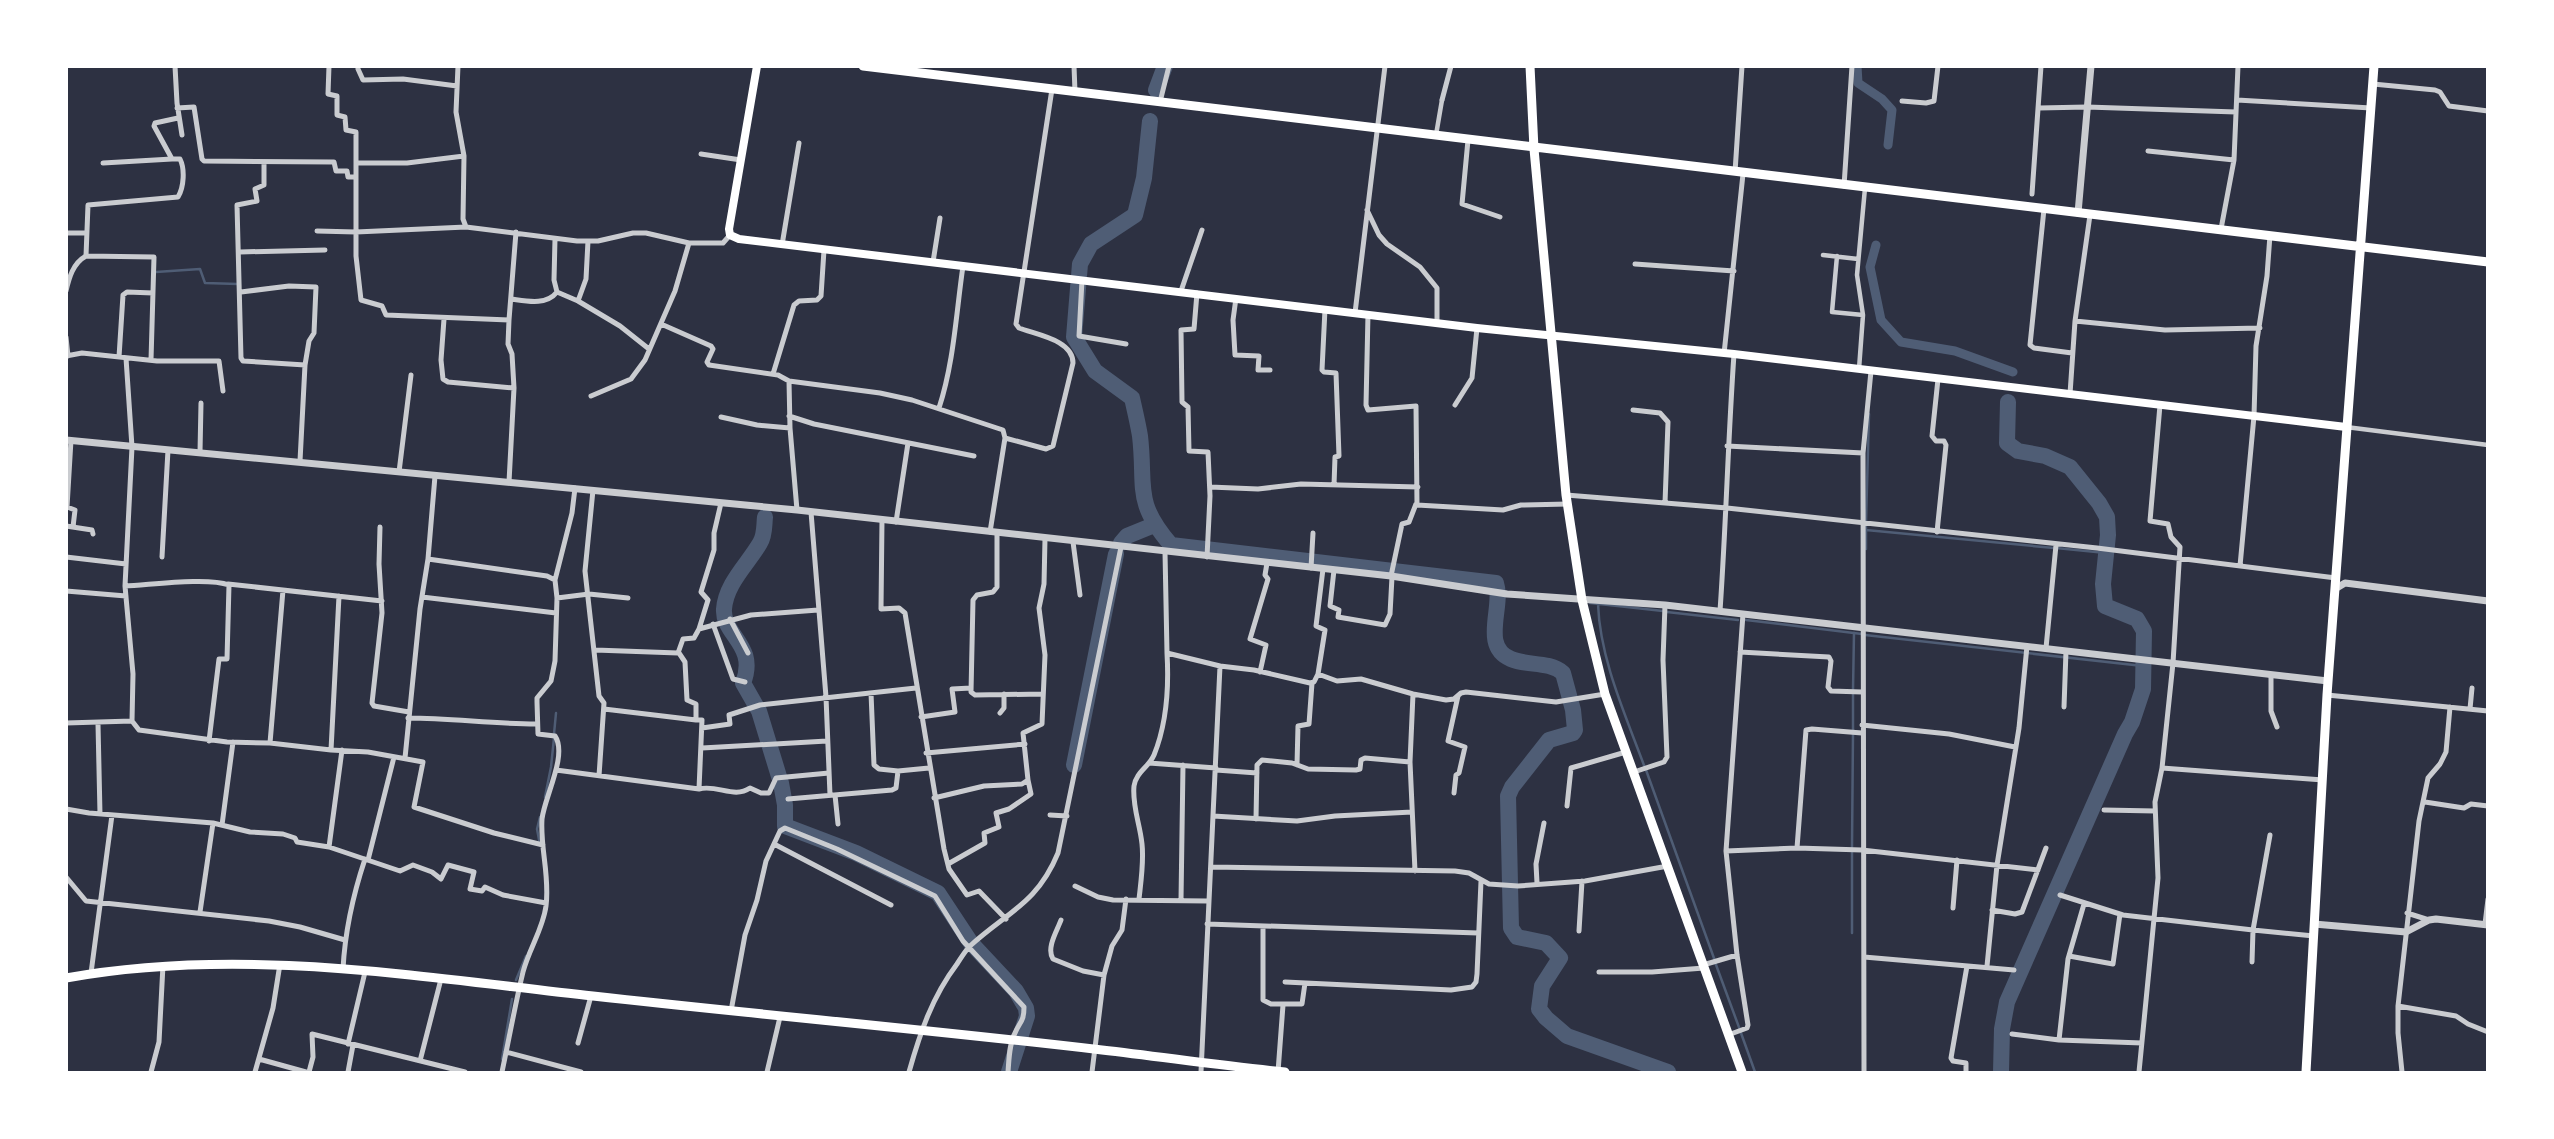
<svg xmlns="http://www.w3.org/2000/svg" width="2554" height="1139" font-family="Overpass,sans-serif">
	<style>
		.lines { fill: none; stroke-linecap: round; stroke-linejoin: round }
		.stream { stroke: #4f5d75; stroke-width: 2.5 }
		.canal { stroke: #4f5d75; stroke-width: 9 }
		.river { stroke: #4f5d75; stroke-width: 16 }
		.pedestrian { stroke: #caccd0; stroke-width: 4.5 }
		.minor { stroke: #caccd0; stroke-width: 5 }
		.tertiary { stroke: #caccd0; stroke-width: 7 }
		.secondary { stroke: #fff; stroke-width: 8 }
		.primary { stroke: #fff; stroke-width: 9 }
	</style>
	<rect width="100%" height="100%" fill="#2d3142"/>
	<g class="lines">
		<path class="stream" d="M156 272 200 269 205 283 238 284
			M1866 522 1869 414
			M1866 530 2054 548
			M2056 548 2106 553
			M1866 549V527
			M1590 603 1663 611
			M1598 604C1600 660 1626 716 1645 768
			M1667 612 1738 620
			M1746 620 1862 634
			M1865 635 2143 666
			M1853 690 1854 633
			M1853 731V694
			M554 734 556 713
			M1646 770 1715 961
			M545 797 551 767 554 738
			M540 817 537 829 540 845
			M1852 847 1853 733
			M1852 852V933
			M1715 962 1740 1030
			M516 980 526 956
			M1741 1033 1755 1072
			M502 1059 512 999"/>
		<path class="canal" d="M1857 66 1858 83 1882 99 1892 110 1888 145
			M1876 245 1870 267 1881 320 1901 342 1955 351 2013 372"/>
		<path class="river" d="M1156 90 1165 66
			M1150 121 1144 178 1135 215 1091 244 1080 264 1074 337 1095 371 1132 398C1135 411 1138 424 1140 436 1146 487 1133 501 1171 545L1496 583C1504 607 1480 646 1511 659 1527 666 1549 661 1563 673L1573 710 1575 730 1573 733 1549 740 1512 787 1508 796 1511 928 1517 937 1546 943 1560 958 1542 986 1539 1009 1546 1018 1567 1036 1668 1072
			M765 517C764 526 765 535 760 543 748 564 726 583 724 609 722 635 758 645 743 683L759 711 781 783 785 805V826L856 853 938 893 971 943 1016 991 1026 1008 1027 1016 1009 1072
			M1121 543 1127 536 1154 525
			M1074 765 1116 554
			M2001 1072 2002 1029 2007 1002 2125 734 2132 722 2143 689 2144 631 2137 619 2105 606 2103 584 2108 535 2107 517 2099 503 2070 467 2045 456 2018 451 2007 443 2008 402"/>
		<path class="pedestrian" d="M1436 135 1442 100
			M1823 255 1858 259
			M1837 256 1832 312 1863 315
			M1859 369 1863 315 1857 275 1865 188
			M2346 427 2488 445"/>
		<path class="minor" d="M175 66 177 103 182 135
			M329 66 328 94 337 96V115L345 117 346 130 356 132V256L361 300 382 306 386 315 509 320
			M458 66 456 112 464 156 463 219 466 227 577 241H598L633 233H646L689 243H723L730 235
			M1074 66 1075 92
			M358 69 363 80 403 79 457 86
			M2373 84 2435 90 2440 92 2449 106 2488 111
			M1442 100 1451 66
			M2237 100 2371 108
			M1902 101 1926 103 1934 101 1938 66
			M1160 102 1169 66
			M177 108 194 107 202 159 204 161 334 162 336 171H347L348 177H356
			M2039 108 2087 107 2236 112
			M1468 140 1462 204 1500 217
			M2148 151 2234 160
			M701 154 741 160
			M103 163 172 159 154 126 155 123 178 118
			M264 163V185L255 189 257 201 237 205 241 358 243 361 305 365
			M356 163H407L464 156
			M1735 172 1742 66
			M1844 186 1852 66
			M2032 194 2041 66
			M2044 209 2030 345 2034 348 2072 353
			M1367 210 1379 235 1387 244 1420 267 1437 288V322
			M2221 229 2234 160 2238 66
			M317 231 356 232 466 227
			M66 233H86
			M555 239 554 280 557 292 578 301
			M588 241 586 279 578 301 620 326 649 349
			M782 245 799 143
			M240 252 325 250
			M86 256 88 205 178 197C184 187 185 169 180 159H172
			M933 262 940 218
			M1635 264 1734 271
			M1082 280 1079 336 1126 344
			M66 291C69 278 73 263 86 256L154 257 151 360
			M1181 291 1202 230
			M241 292 289 286 316 287 314 333 309 341 305 365 300 461
			M1197 293 1194 329 1181 330 1182 402 1188 407 1189 451 1208 452 1210 496 1207 557
			M1236 298 1233 320 1235 355 1259 356 1258 370H1270
			M511 299C526 301 546 306 557 292
			M1325 309 1322 370 1324 372 1336 373 1339 456 1335 457 1334 485
			M1355 313 1385 66
			M1368 314 1366 405 1368 410 1416 406 1417 505 1503 510 1521 505 1568 504
			M444 319 441 360 443 379 448 382 514 388
			M2075 321 2165 330 2260 328
			M661 324 711 346 713 349 707 362 709 365 778 375 789 381 880 393 912 400 1003 430 1005 438
			M66 337 68 356
			M1724 354 1743 174
			M66 356 82 353 157 361H219L223 391
			M119 357 123 295 127 292 153 293
			M126 358 132 447 125 586 133 674 132 721
			M773 374 794 305 799 301 817 300 821 296 824 250
			M789 381 790 428 797 510
			M2070 394 2075 321 2090 215
			M591 396 631 379 645 360 675 291 689 243
			M1455 405 1472 378 1477 328
			M939 408C954 362 956 314 963 266
			M1633 410 1660 413 1668 422 1665 503
			M789 416 814 424 974 456
			M721 417 757 425 790 428
			M1005 438 1046 449 1053 446 1073 363C1073 340 1037 335 1019 328L1016 324 1052 89
			M71 440 67 507 75 510 73 527
			M1727 446 1863 453
			M200 452 201 403
			M399 472 411 375
			M509 482 514 388 512 354 508 344 509 320 516 232
			M1210 487 1258 489 1301 484 1418 487
			M593 490 585 571 599 696 604 703 599 776
			M1566 495 1727 508 2097 548 2336 578
			M721 503 714 533V550L701 592 708 600 699 629 751 615 818 610
			M811 512 826 697 830 795
			M882 520 881 609 899 608 905 613 944 849 949 869 967 895 979 891 1006 919
			M896 522 908 443
			M66 526 92 530 93 534
			M380 527 379 564 382 613 372 703 374 706 409 712
			M990 532 1005 438
			M1937 532 1946 445 1944 441H1936L1932 436 1938 379
			M997 533V587L993 592 977 595 973 600 971 692 975 695 1043 694
			M1073 542 1080 595
			M1165 552 1167 653 1220 666 1201 1072
			M66 557 126 564
			M162 557 168 450
			M428 559 547 576 555 580
			M2240 566 2254 416 2256 346 2267 276 2270 235
			M1311 568 1313 533
			M1334 570 1330 606 1339 610 1338 617 1385 625 1390 614 1392 577
			M1391 576 1402 524 1409 522 1416 504
			M228 584 382 601
			M125 586C150 585 207 577 229 585L227 659H219L209 741
			M66 591 126 596
			M422 597 556 613
			M557 598 589 594 628 598
			M1720 611C1726 525 1728 440 1734 354
			M730 619 748 653
			M713 624 733 679 745 682
			M2046 648 2056 545
			M595 650 678 653 683 639 694 638 699 629
			M1740 652 1829 657 1831 661 1828 687 1831 691 1862 692
			M679 653 685 662 687 700 696 704V720H702L699 789
			M1220 666 1254 670 1310 683 1314 682 1318 674 1337 681 1361 679 1413 694 1446 700 1454 699 1461 693 1466 692 1556 702 1605 694
			M1260 672 1266 645 1250 639 1268 579 1265 575 1267 563
			M1318 674 1325 630 1316 626 1323 569
			M2271 675V711L2277 727
			M871 693 874 765 879 769 898 771
			M1413 694 1410 762 1415 871
			M2327 695 2488 711
			M2064 707 2066 651
			M604 709 696 720
			M2470 709 2472 688
			M1000 713 1004 708V694
			M921 717 955 712 952 689 971 688
			M408 718C451 718 493 724 536 724
			M132 721 139 730 227 742 270 743 331 750 368 752 423 762 414 807 494 833 543 845
			M66 723 132 721
			M98 724 100 814
			M1862 725 1949 734 2015 747
			M702 728 730 724 729 715 760 705 916 688
			M270 743 283 590
			M702 748 827 741
			M331 750 339 596
			M926 753 1025 744
			M405 758 420 609 428 559 435 476
			M1149 763 1216 768
			M1297 765 1298 726 1309 724 1312 683
			M2162 768 2323 780
			M556 770 699 789C717 784 734 799 750 788L761 793H769L776 778 829 773
			M1216 770 1257 773
			M1634 772 1664 762 1667 757 1663 660 1665 605
			M1454 793 1456 775 1459 773 1465 747 1448 741 1458 696
			M835 795 838 824
			M934 798 984 786 1022 784 1028 780 1023 733 1042 724 1045 655 1039 608 1044 584 1045 539
			M788 799 892 790 896 788 898 771 929 768
			M2425 802 2464 808 2471 804 2488 806
			M1567 806 1571 768 1626 752
			M66 809 89 813 213 823 250 832 283 834 295 838 297 842 329 847 400 871 413 865 432 872 441 879 448 865 474 872 470 889 482 891 485 887 503 895 546 903
			M2104 810 2155 811
			M1050 815 1067 816
			M1213 816 1297 821 1335 816 1412 812
			M1256 819 1257 765 1262 760 1292 763 1308 769 1356 770 1360 769 1361 760 1365 758 1410 762
			M222 825 233 742
			M2270 835 2253 930 2314 936
			M774 844 891 905
			M329 847 342 750
			M1797 848 1806 730 1812 729 1862 733
			M1726 851 1797 848 1862 850 2038 870
			M368 860 394 757
			M948 864 985 843 984 833 999 827 996 813 1009 809 1031 794 1028 780
			M1212 867 1455 871 1469 873 1489 884 1518 886 1585 881 1668 866
			M66 877 86 901 269 921 300 927 345 940
			M1537 883 1536 864 1544 823
			M1075 886 1098 897 1113 900 1208 901
			M2060 895 2123 915 2253 930 2252 962
			M1139 899C1141 881 1144 862 1142 844 1140 824 1132 806 1134 786 1136 772 1149 767 1154 755 1167 723 1169 687 1167 653
			M1181 900 1183 765
			M1953 908 1957 860
			M1992 910 2015 914 2022 912 2046 848
			M200 912 213 823
			M2407 913 2429 920
			M1061 920C1057 931 1046 948 1053 959L1083 971 1104 975
			M1207 924 1478 933
			M2485 924 2488 899
			M1263 926V1000L1271 1004H1302L1305 983
			M1579 931 1582 881
			M2069 956 2113 964 2120 914
			M1864 957 2014 970
			M1703 965 1737 955
			M1987 966 1997 865 2019 728 2027 646
			M343 969C345 931 353 895 365 859
			M1599 972H1652L1704 968
			M91 973 112 815
			M1285 982 1451 990 1472 987 1476 982 1477 974 1481 881
			M2398 1006 2456 1016 2468 1024 2488 1032
			M731 1011 745 935 757 900 766 861 780 831 785 828 837 849 935 896 963 941 1024 1007C1024 1022 1020 1021 1015 1033 1009 1044 1009 1060 1008 1072
			M2012 1034 2059 1040 2142 1043
			M1728 1035 1747 1028 1748 1025 1737 955 1726 851 1743 614
			M2059 1040 2068 959 2084 904
			M578 1043 591 996
			M348 1044 365 972
			M506 1052 581 1072
			M259 1059 306 1072
			M420 1061 441 979
			M151 1072 159 1042 163 965
			M255 1072 273 1008 280 964
			M309 1072 313 1057 312 1034 465 1072
			M348 1072 353 1045
			M502 1072C509 1039 515 1005 523 972 529 949 543 929 546 906 550 876 540 848 542 819 544 798 568 755 555 736L538 734 537 702V698L551 681 555 661 557 598 555 580 572 513 575 488
			M767 1072 780 1017
			M909 1072C920 1033 932 997 957 964 961 958 965 951 970 946 1007 912 1037 904 1058 853L1121 547
			M1092 1072 1104 975 1112 946 1122 930 1126 899
			M1278 1072 1283 1005
			M1864 1072 1863 453 1871 371
			M1966 1072V1063L1953 1061 1951 1058 1967 966
			M2139 1072 2158 878 2155 802 2162 768 2173 663 2180 547 2171 537 2168 524 2150 521 2160 405
			M2402 1072 2398 1033V1006L2419 821 2428 778 2440 764 2446 752 2450 707"/>
		<path class="tertiary" d="M2078 213 2091 66
			M66 440 797 510 1391 576 1507 594 1665 605 2328 681
			M2335 589 2345 583 2488 601
			M2314 924 2406 932 2429 920 2436 919 2488 925"/>
		<path class="secondary" d="M757 66 729 229 730 235 739 239 1477 328 1734 354 2346 427"/>
		<path class="primary" d="M863 66 2488 262
			M1530 66 1534 149 1566 495 1582 600 1605 694 1742 1072
			M66 978C242 946 419 977 593 996 763 1015 932 1030 1102 1050 1163 1057 1224 1066 1285 1072
			M2306 1072 2327 695 2374 66"/>
	</g>
	<rect width="2554" height="1139" fill="none" stroke="#ffffff" stroke-width="136"/>
</svg>
